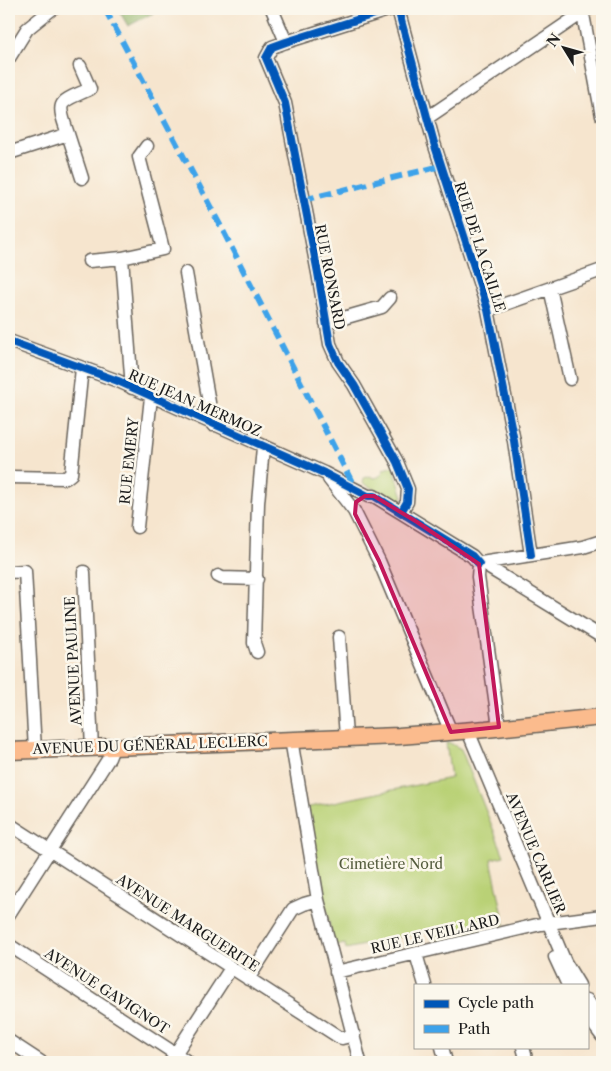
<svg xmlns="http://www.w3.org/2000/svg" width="611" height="1071" font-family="'Libre Caslon Text',serif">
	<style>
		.green { fill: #b9d176; stroke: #6a7649 }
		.forest { fill: #92b367; stroke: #576842 }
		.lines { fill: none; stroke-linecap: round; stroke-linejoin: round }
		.minor-casing { stroke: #68625a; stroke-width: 15 }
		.major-casing { stroke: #68625a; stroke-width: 19 }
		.minor { stroke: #fff; stroke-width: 12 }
		.major { stroke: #fbbb8d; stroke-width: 16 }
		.quiet { stroke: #3da2ea; stroke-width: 6; stroke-dasharray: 12 6; stroke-linecap: butt }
		.cycleway-casing { stroke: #fbf7ec; stroke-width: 11 }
		.cycleway { stroke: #0057b8; stroke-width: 8 }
		.marked { fill: #c2185b; fill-opacity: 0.2; stroke: #c2185b; stroke-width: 4; stroke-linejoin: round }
		.labels { text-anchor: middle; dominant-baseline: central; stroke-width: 5; stroke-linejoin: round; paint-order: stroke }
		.street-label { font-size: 14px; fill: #1c1c1c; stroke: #fbf7ec }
		.park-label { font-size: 14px; fill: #535b3c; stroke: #fbf7ec }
	</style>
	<rect width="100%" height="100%" fill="#fbf7ec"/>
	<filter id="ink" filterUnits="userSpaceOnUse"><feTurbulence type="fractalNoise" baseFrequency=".02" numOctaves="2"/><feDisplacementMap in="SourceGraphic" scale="10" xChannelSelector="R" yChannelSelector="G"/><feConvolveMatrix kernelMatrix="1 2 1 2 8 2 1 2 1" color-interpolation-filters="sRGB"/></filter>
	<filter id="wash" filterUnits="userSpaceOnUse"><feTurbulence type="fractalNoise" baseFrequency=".0096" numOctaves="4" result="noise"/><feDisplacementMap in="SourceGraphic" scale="20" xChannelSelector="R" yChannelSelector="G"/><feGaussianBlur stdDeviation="1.12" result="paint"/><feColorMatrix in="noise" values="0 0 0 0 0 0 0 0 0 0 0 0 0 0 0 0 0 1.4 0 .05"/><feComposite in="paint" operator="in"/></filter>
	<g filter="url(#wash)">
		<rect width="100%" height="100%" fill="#f6e5ce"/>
		<path class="green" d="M393 466 403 497 397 502 363 483 364 478 371 476 373 478C379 478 382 475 384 469Z
			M446 743H450L461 749 504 856 491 859 505 925 439 943 435 929 346 949 345 944 334 946 305 808 451 778Z"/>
		<path class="forest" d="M118 9H161L128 26Z"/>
	</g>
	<g filter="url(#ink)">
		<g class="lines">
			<defs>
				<path id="minor" d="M272 9 286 42
					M391 9 286 42 272 47 266 58 285 103 318 273 330 344 338 362 354 385 397 462 408 489 407 502 401 512
					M398 9 434 143 488 310 514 441 531 555
					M582 9 602 116
					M9 58 27 29 52 9
					M427 118 588 9
					M68 134 82 178
					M9 153 68 134C56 100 58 103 90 89L80 66
					M122 258 163 249 139 157 147 146
					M89 261 122 258 132 388
					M186 273 213 425
					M550 288 570 379
					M488 310 602 270
					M326 323 382 307 390 298
					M9 341 118 381 324 473 368 496H374L472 556 479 564
					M9 477 66 478 71 474 82 368
					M329 479 354 511 379 561 451 732
					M137 527 151 397
					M487 562 491 569 602 637
					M481 563 583 547 602 541
					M479 564 478 577 499 727
					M9 572 25 571 35 750
					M84 572 92 749
					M218 576 222 578 257 579
					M339 637 346 737
					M257 652 254 643 258 503 263 447
					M468 731 565 962 579 985
					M291 739 318 900 360 1062
					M9 824 339 1037 342 1038 354 1035
					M9 914 109 758 113 748
					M9 945 188 1062
					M416 954 425 985
					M555 957 568 985
					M336 972 541 924 602 916
					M248 979 293 909 304 904 318 900
					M587 1000 602 1022
					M587 1016 602 1036
					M9 1041 41 1062
					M442 1047 446 1062
					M523 1047 527 1062
					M170 1062 231 968"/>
				<path id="major" d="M9 751 399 736 486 729 602 717"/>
			</defs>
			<use href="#minor" class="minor-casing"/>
			<use href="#major" class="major-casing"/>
			<use href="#minor" class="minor"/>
			<use href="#major" class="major"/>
			<path class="quiet" d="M105 9 220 225 355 488
				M303 200 441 166"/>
			<defs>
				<path id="cycleway" d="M391 9 286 42 272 47 266 58 285 103 318 273 330 344 338 362 354 385 397 462 408 489 407 502 401 512
					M398 9 434 143 488 310 514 441 531 555
					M9 341 118 381 324 473 368 496H374L472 556 479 564"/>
			</defs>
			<use href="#cycleway" class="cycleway-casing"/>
			<use href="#cycleway" class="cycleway"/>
		</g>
	</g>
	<path class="marked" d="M365 496H374L417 522 479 564 499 727 451 732 379 561 355 514 356 502Z"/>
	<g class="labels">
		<g class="street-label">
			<text transform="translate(480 247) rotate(72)">RUE DE LA CAILLE</text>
			<text transform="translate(330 277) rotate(79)">RUE RONSARD</text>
			<text transform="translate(195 403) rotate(24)">RUE JEAN MERMOZ</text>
			<text transform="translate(129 461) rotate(-84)">RUE EMERY</text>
			<text transform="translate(73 661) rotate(-93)">AVENUE PAULINE</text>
			<text transform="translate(150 745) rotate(-2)">AVENUE DU GÉNÉRAL LECLERC</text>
			<text transform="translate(536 853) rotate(67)">AVENUE CARLIER</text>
			<text transform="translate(188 923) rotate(33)">AVENUE MARGUERITE</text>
			<text transform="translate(435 934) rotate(-13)">RUE LE VEILLARD</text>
			<text transform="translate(107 991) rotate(33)">AVENUE GAVIGNOT</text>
		</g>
		<g class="park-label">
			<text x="391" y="864">Cimetière Nord</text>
		</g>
	</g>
	<rect width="611" height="1071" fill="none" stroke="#fbf7ec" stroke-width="30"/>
	<rect x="414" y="984" width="175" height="65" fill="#fbf7ec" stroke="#a29f99"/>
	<rect x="424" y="1000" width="25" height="8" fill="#0057b8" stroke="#a29f99"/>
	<text x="458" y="1008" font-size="15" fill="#1c1c1c">Cycle path</text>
	<rect x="424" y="1025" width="25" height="8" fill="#3da2ea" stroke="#a29f99"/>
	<text x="458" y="1034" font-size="15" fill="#1c1c1c">Path</text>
	<g transform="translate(564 48) rotate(307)" stroke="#fbf7ec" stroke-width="4" paint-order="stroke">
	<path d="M0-4L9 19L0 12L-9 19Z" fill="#1c1c1c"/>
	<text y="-8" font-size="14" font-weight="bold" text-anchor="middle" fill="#1c1c1c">N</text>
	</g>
</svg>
